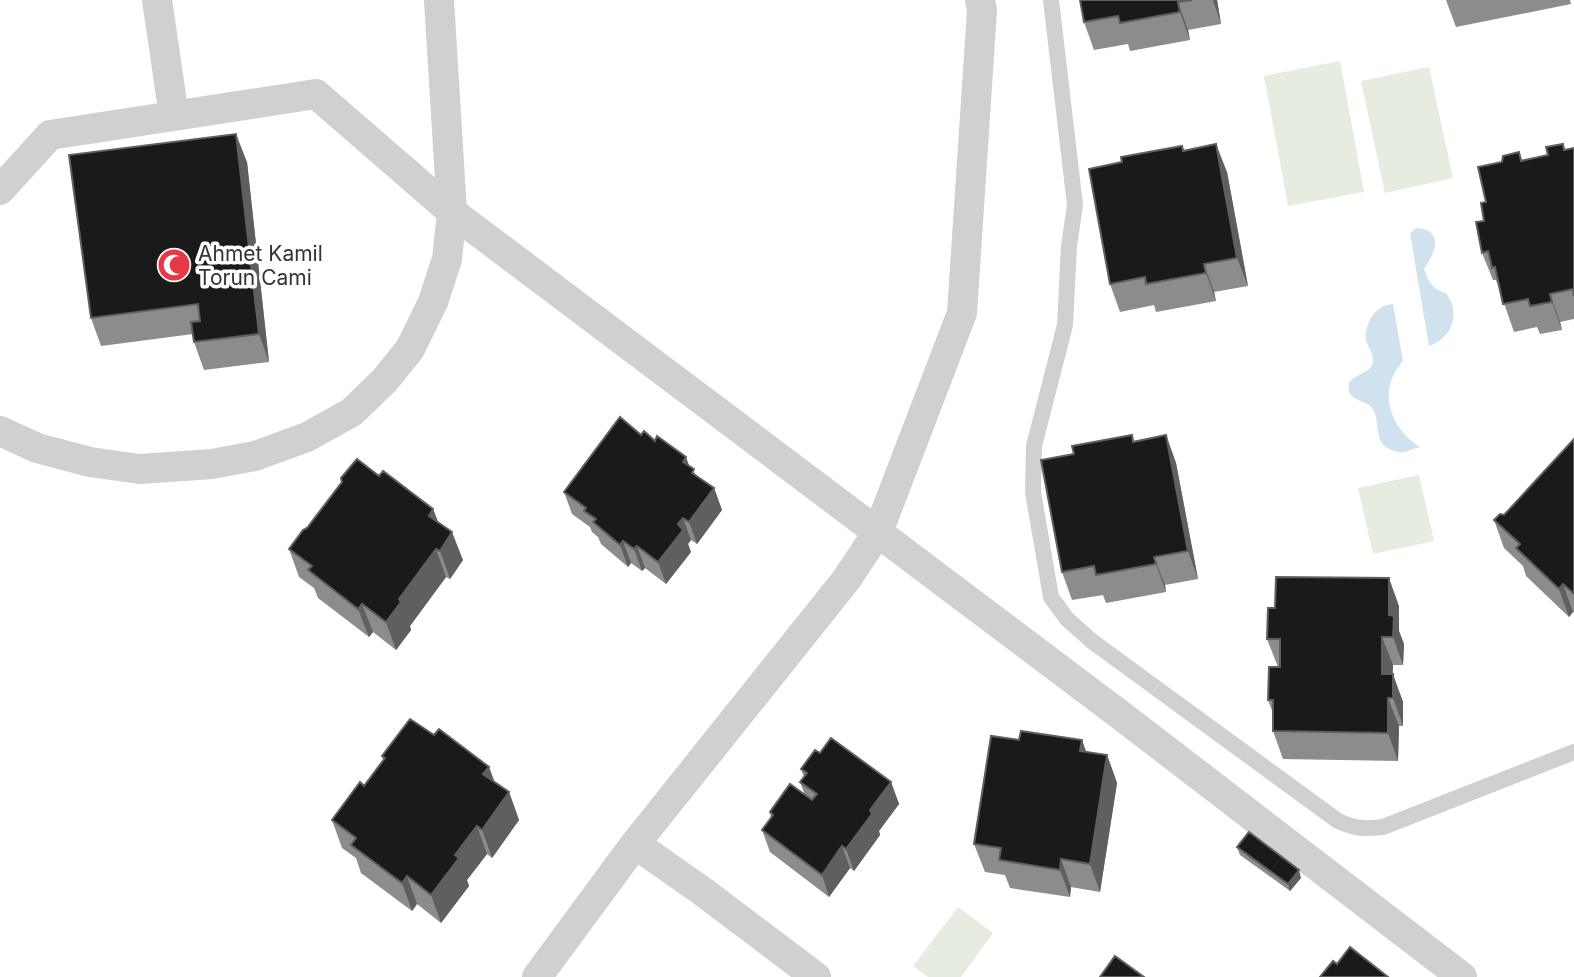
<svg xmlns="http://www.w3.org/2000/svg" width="1574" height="977" font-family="Inter,sans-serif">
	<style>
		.green { fill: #e6ecdf }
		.water { fill: #cfe2ee }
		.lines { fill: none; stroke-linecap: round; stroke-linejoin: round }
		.lane { stroke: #d0d0d0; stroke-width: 16 }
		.street { stroke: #d0d0d0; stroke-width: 30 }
		.wall { fill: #8c8c8c }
		.shaded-wall { fill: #5f5f5f }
		.building { fill: #1a1a1a; stroke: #5f5f5f; stroke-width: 2 }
		.labels { text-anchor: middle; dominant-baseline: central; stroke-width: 7; stroke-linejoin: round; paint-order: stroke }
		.poi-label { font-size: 21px; fill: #333; stroke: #fff; text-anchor: start }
	</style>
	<rect width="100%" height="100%" fill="#fff"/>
	<path class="green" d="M1340 61 1364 192 1288 206 1264 76Z
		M1429 67 1453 178 1385 193 1361 81Z
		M1419 475 1434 541 1373 554 1358 488Z
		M958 907 993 933 961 977H928L913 966Z"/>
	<path class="water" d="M1417 228C1445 231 1435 253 1424 269 1429 282 1432 289 1446 293 1449 298 1453 303 1453 309 1456 326 1445 341 1429 346L1410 233Z
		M1393 304 1403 361C1377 390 1389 427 1420 447 1415 448 1409 451 1404 452 1399 453 1393 451 1389 449 1371 439 1383 419 1370 406 1364 400 1352 401 1349 391 1345 375 1367 376 1372 365 1376 356 1368 348 1366 340 1364 328 1372 312 1382 307 1385 305 1389 305 1393 304Z"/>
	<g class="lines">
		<path class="lane" d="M1051 0 1075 205 1069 246 1065 325 1034 446 1033 492 1051 597 1067 619 1093 642 1338 821C1356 829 1364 829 1383 827L1574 752"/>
		<path class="street" d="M157 0 174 116
			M0 190 50 135 316 94 452 212 1119 714 1462 977
			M0 431 37 448 90 462 140 469 212 464 255 456 307 437 352 412 385 380 410 349 433 302 447 259 452 212 439 0
			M635 844 702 891 816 977
			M537 977 635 844 846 580 878 532 962 313 982 10 980 0"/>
	</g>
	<path class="wall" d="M1080 0H1217L1221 24 1188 30 1190 40 1130 51 1128 44 1094 50 1084 22Z
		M1446 0H1570L1571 4 1456 27Z
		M1563 144 1565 150 1574 148V319L1560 322 1562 330 1540 334 1537 327 1514 332 1496 280H1493L1482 253 1486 202 1502 162 1519 152 1522 160 1548 155Z
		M1182 146 1184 150 1227 172 1248 286 1214 292 1216 301 1156 312 1154 305 1120 312 1110 284 1122 162Z
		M247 162 269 362 204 370 194 342 193 334 101 346 91 318Z
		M641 435 655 441 689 466 697 476 714 488 722 510 697 544 691 540 688 544 691 552 666 584 645 568 642 571 631 563 628 567 601 544 598 537 592 532 590 527 572 514 564 492Z
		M1132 435 1134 441 1166 435 1176 463 1198 579 1165 585 1166 592 1106 603 1103 595 1072 600 1062 572 1074 454Z
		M1574 439V613L1573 612 1569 617 1526 576 1523 566 1504 548 1494 520 1504 515Z
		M379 476 433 509 438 522 463 560 450 579 446 577 410 626 411 630 396 650 373 632 369 637 318 598 314 588 299 577 289 549 307 528Z
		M1399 606V631L1404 644 1403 665H1393L1392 674 1403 702V726H1399L1398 761 1283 759 1273 731V713L1268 700 1280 667H1278L1267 639Z
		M434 735 489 767 495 783 509 792 519 820 492 858 487 854 467 880 469 886 441 923 417 904 412 911 361 873 356 858 342 848 332 820 364 786 383 760 382 756Z
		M1019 740H1082L1086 752 1107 755 1117 783 1100 892 1071 887 1070 897 1010 888 1005 875 985 872 974 844Z
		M820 753 891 782 899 804 879 831 880 835 854 871 850 868 829 897 770 852 762 830 771 817 770 812 805 795 800 782 804 777 801 769Z
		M1237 847 1301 878 1290 891 1240 855Z"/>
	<path class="shaded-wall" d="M1213 0H1217L1221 24Z
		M1178 2 1188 30 1190 40 1180 12Z
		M236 134 247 162 269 362 259 334Z
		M1216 144 1227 172 1248 286 1237 258Z
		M1204 264 1214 292 1216 301 1206 273Z
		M1550 294 1560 322 1562 330 1552 302Z
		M1166 435 1176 463 1198 579 1188 551Z
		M686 457 694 479 683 462Z
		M714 488 722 510 697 544 689 522Z
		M433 509 444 537 429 516Z
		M683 518 691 540 688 544 691 552 666 584 658 562 678 524Z
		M452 532 463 560 450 579 440 551Z
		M623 541 631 563 628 567 620 545Z
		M637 546 645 568 642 571 634 549Z
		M436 549 446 577 410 626 411 630 396 650 386 622 399 599Z
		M1154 557 1165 585 1166 592 1156 564Z
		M1389 578 1399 606V631L1404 644 1403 665 1393 637 1389 615Z
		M1563 584 1573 612 1569 617 1559 589Z
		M362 604 373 632 369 637 358 609Z
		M1382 637 1393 665 1392 698 1382 674Z
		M1393 674 1403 702V726L1393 698Z
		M1388 698 1399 726 1398 761 1388 733Z
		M1082 740 1092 768 1080 751Z
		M1107 755 1117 783 1100 892 1090 864Z
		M489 767 499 795 483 774Z
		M891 782 899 804 879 831 880 835 854 871 846 849 870 810Z
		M509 792 519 820 492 858 482 830Z
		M477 826 487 854 467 880 469 886 441 923 431 895 455 855Z
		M842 846 850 868 829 897 822 875Z
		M1061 859 1071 887 1070 897 1060 870Z
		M1299 870 1301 878 1290 891 1288 884Z
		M407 876 417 904 412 911 402 883Z"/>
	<path class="building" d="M1080 0H1192L1178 2 1180 12 1120 23 1118 16 1084 22Z
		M236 134 259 334 194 342 191 322 200 321 198 304 91 318 69 155Z
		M1216 144 1237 258 1204 264 1206 273 1146 284 1145 277 1110 284 1089 169 1122 162 1121 157 1182 146 1183 151Z
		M1563 144 1564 150 1574 148V296L1573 289 1550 294 1552 302 1530 306 1528 299 1503 304 1495 267 1492 268 1488 251 1482 253 1476 222 1484 221 1481 203 1486 202 1478 167 1502 162 1503 156 1519 152 1521 161 1548 155 1546 147Z
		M620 417 641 435 644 431 655 441 657 436 686 457 683 462 694 469 692 473 714 488 689 522 683 518 678 524 683 530 658 562 637 546 634 549 623 541 620 545 593 522 596 519 584 511 586 508 564 492Z
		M1132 435 1133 442 1166 435 1188 551 1154 557 1156 564 1096 575 1094 566 1062 572 1041 460 1074 454 1072 446Z
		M1574 439V594L1563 584 1559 589 1516 548 1520 544 1494 520 1500 514 1504 515Z
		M357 459 379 476 383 471 433 509 429 516 452 532 440 551 436 549 399 599 401 602 386 622 362 604 358 609 308 570 312 566 289 549 303 530 307 528 342 482 341 478Z
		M1276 577 1389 578V615L1394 616 1393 637H1382V674H1393V698H1388V733L1273 731V700H1268L1269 667H1280V639H1267L1268 608H1275Z
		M410 719 434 735 439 729 489 767 483 774 509 792 482 830 477 826 455 855 459 858 431 895 407 876 402 883 351 845 356 838 332 820 360 782 364 786 385 758 382 756Z
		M1021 731 1082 740 1080 751 1107 755 1090 864 1061 859 1060 870 999 860 1001 848 974 844 991 736 1019 740Z
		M831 738 891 782 870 810 872 814 846 849 842 846 822 875 762 830 773 815 770 812 790 784 812 800 817 794 800 782 807 773 801 769 815 750 820 753Z
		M1249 832 1299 870 1288 884 1237 847Z
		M1350 947 1388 977H1320L1333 961 1337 964Z
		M1115 956 1144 977H1100Z"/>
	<defs>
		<symbol id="mosque-disc" viewBox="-11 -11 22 22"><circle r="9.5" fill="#e63946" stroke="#fff"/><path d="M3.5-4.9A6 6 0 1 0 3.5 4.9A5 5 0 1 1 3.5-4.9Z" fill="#fff"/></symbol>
	</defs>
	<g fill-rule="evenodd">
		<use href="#mosque-disc" x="155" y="246" width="38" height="38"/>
	</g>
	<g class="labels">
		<g class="poi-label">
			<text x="198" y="253">Ahmet Kamil<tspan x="198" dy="24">Torun Cami</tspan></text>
		</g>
	</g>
</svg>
